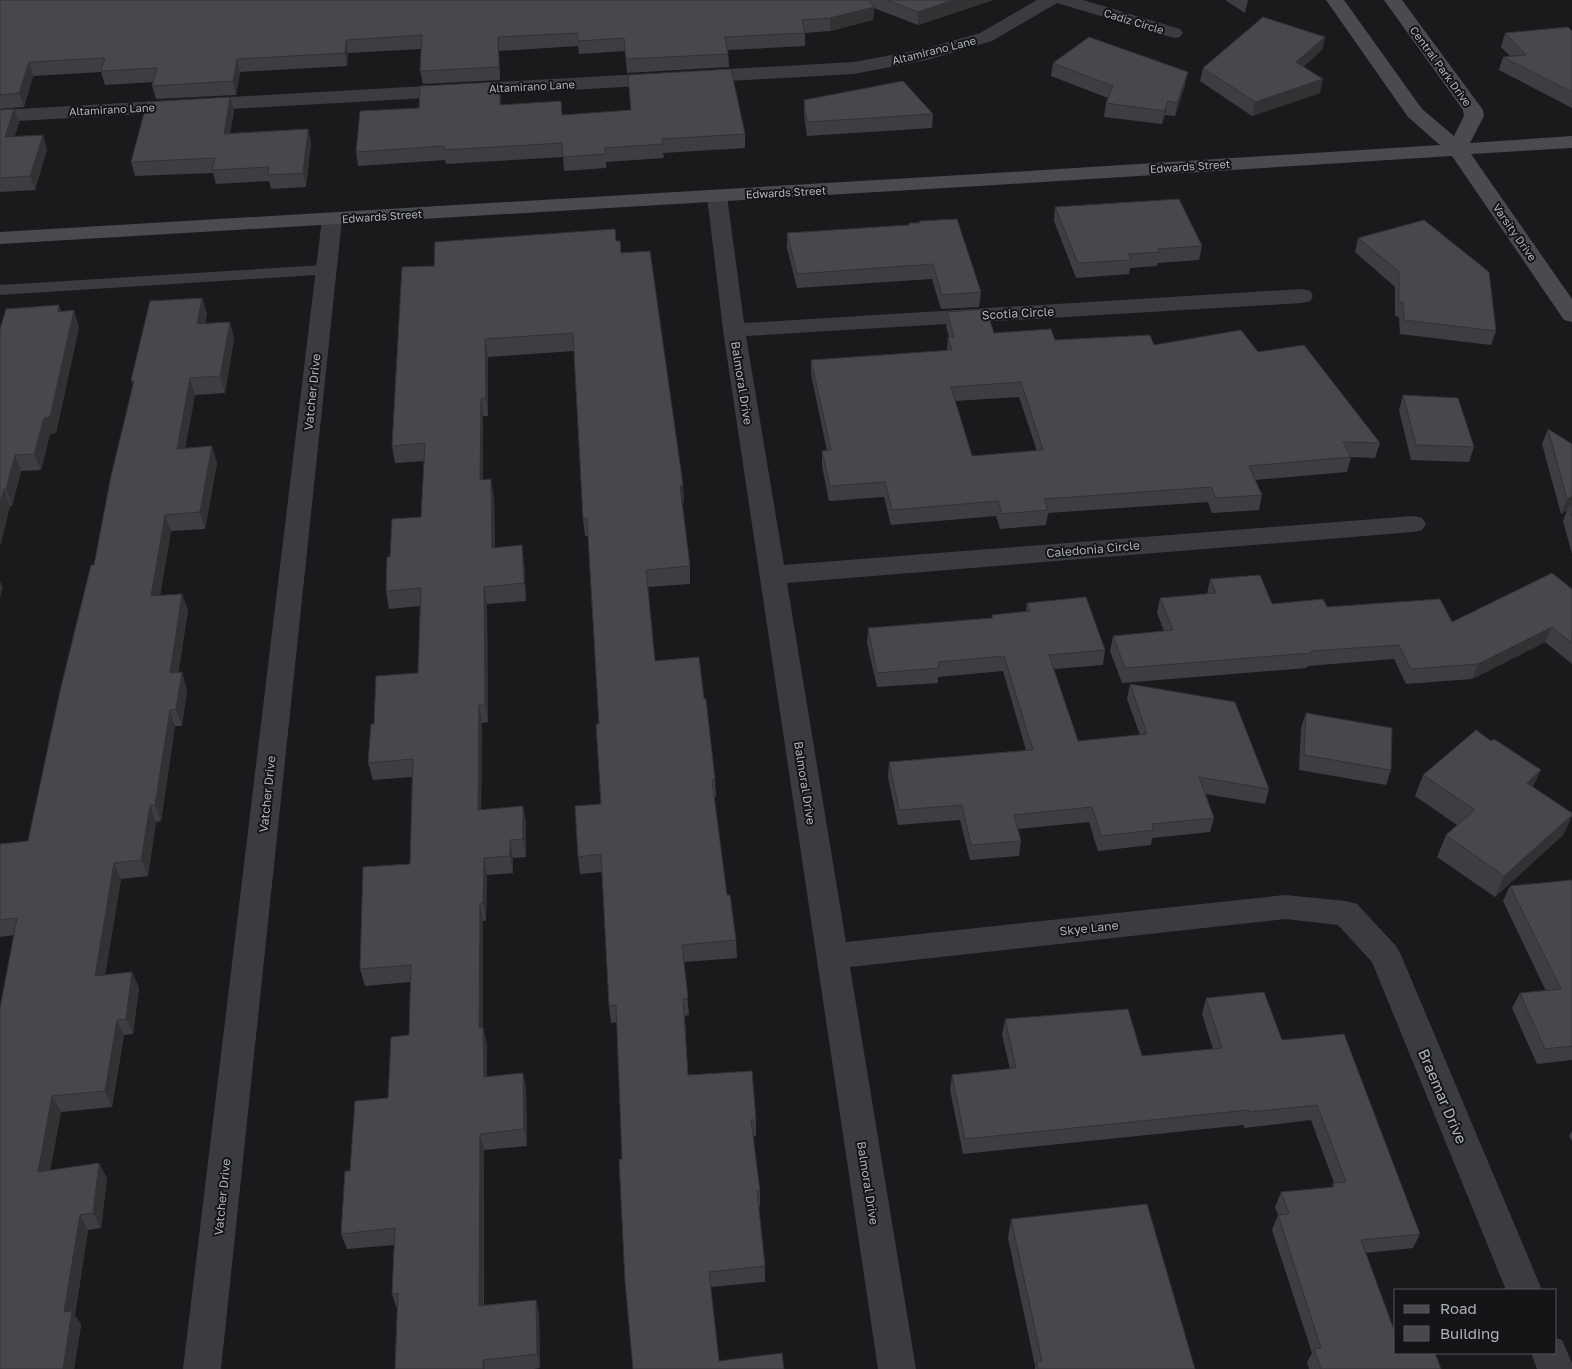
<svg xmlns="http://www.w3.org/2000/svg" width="1572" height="1369" font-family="'Golos Text',sans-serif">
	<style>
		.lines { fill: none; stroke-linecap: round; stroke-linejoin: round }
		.lane { fill: #3b3c40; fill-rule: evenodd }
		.street { fill: #3b3c40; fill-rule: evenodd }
		.secondary { fill: #494b50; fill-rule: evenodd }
		.wall { fill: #3d3e41; fill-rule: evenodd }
		.shaded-wall { fill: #323235 }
		.building { fill: #47484c; stroke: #323235; fill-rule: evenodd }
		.labels { text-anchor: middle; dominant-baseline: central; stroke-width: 4; stroke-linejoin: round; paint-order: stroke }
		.far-street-label { font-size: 11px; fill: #adb2ba; stroke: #151517 }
		.street-label { font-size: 12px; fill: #adb2ba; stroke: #151517 }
		.near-street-label { font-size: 15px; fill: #adb2ba; stroke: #151517 }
	</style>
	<rect width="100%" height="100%" fill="#1a1a1c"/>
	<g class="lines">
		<path class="lane" d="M325 265 331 266 333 270 331 274 0 295V285Z"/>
		<path class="street" d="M1037 0H1083L1180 29 1183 33 1180 37 1174 38 1057 3 992 41 927 60 854 74 0 122V110L854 62 924 49 980 33Z
			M717 190 724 192 727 196 744 323 1302 289 1310 291 1313 296 1310 301 1302 303 746 336 784 565 1413 516 1422 518 1426 524 1422 530 1413 532 787 583 846 942 1285 895 1346 901 1357 904 1396 946 1401 955 1542 1290H1506L1372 962 1338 925 1285 919 850 967 916 1369H878L723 330 707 196 710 192Z
			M332 213 339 215 342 219 221 1369H183L322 219 325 215Z
			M1556 1338 1562 1340 1572 1363V1369H1537L1531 1353H1556Z"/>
		<path class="secondary" d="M1326 0H1344L1422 109 1454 136 1464 116 1463 110 1384 0H1402L1483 110 1484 116 1470 143 1572 136V148L1471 154 1572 299V322L1564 320 1452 156 979 186 0 244V232L979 174 1440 145 1408 117Z"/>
	</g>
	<path class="wall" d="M0 0H993L918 25 874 8 873 20 830 31 805 33V46L728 50 729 67 627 73 625 51 579 54 578 46 499 51 500 80 423 84 420 71 421 49 348 53 347 66 240 72 236 95 156 99 152 86 153 82 105 85 101 72 33 76 24 107 0 109Z
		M1225 0H1248L1245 13Z
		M1572 31V108L1499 70 1503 57 1510 56 1501 47 1505 33Z
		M1325 37 1322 50 1303 67 1320 93 1252 116 1200 81 1203 68Z
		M1053 63 1185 85 1175 116 1165 115 1162 124 1104 117 1106 103 1108 98 1051 76Z
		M501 96V105L562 115 745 134V148L663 153 664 158 606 162V168L564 171 563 157 446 164 445 160 358 166 356 152 419 108Z
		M230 97 234 111 230 133 308 129 311 143 306 187 271 189 269 181 216 184 213 173 135 176 131 162Z
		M804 100 933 114 932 128 807 136 804 114Z
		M14 109 19 123 14 137 47 149 35 190 0 192V110Z
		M1055 207 1202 246 1199 260 1158 263 1157 266 1130 268 1129 274 1076 278 1054 221Z
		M919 221 981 292 979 307 941 309 932 279 797 288 787 248V233L909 225V223H919Z
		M1358 238 1496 331 1491 345 1400 334 1399 317 1395 316V287L1355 252Z
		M616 241 621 253 683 485 684 503H682L690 566V584L648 587 655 661 704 699 715 779 716 797H714L727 895 736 940 737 958 684 962 689 1015 685 1016 688 1075 756 1120V1136L753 1137 760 1191V1207H758L765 1266V1282L711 1287 719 1361 784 1369H633L622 1159 617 1022 611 1023 609 1006 602 872 580 874 578 857 601 804 599 724 588 536H585L583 519 574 351 488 357V416H483V480L494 497 495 548 524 563 526 601 487 604 488 722 482 723 481 810 523 806 526 824V857L513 858V873L487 875 486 921H483V1028L487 1045V1077L523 1073 526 1090 527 1146 484 1150V1305L536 1300 539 1315 540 1368 534 1369H395L397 1309 392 1294 394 1245 347 1249 341 1234 350 1171 388 1098 409 1035 410 982 365 986 360 969 410 864 412 777 373 780 368 763 374 724 418 673 420 606 389 609 386 591 390 557 421 517 424 461 395 463 392 446 434 266Z
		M202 298 207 314 205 324 230 322 234 339 225 393 195 395 185 448 212 446 217 463 205 529 171 531 160 596 188 610 178 673 187 689 182 726H175L161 821 156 822 148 876 121 879 105 975 132 972 139 988 133 1034 124 1035 112 1107 61 1112 50 1171 107 1178 101 1228 88 1230 75 1315 81 1325 74 1369 14 935 0 937V844L28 841 94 565 133 385 131 380Z
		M62 311 79 327 56 433 50 434 41 470 21 471 12 506H10L0 546V329Z
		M947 312 994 333 1055 340 1154 345 1258 352 1380 443 1375 458 1351 457 1347 472 1255 480 1262 495 1259 510 1212 513 1208 502 1048 513 1046 525 1000 529 996 516 891 525 884 497 829 501 822 466V451H827L811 374V360L947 351 948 337H949L946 326ZM1019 397 1037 451 972 456 955 401Z
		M1403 395 1474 447 1469 462 1411 460 1399 410Z
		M1548 429 1572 517V554L1563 521 1567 510 1561 514 1542 444Z
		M1210 579 1272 604 1327 607 1452 622 1572 589V664L1545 642 1472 679 1406 684 1394 659 1308 666 1307 668 1122 683 1110 651 1113 636 1164 631 1157 613 1160 598 1207 594Z
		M1027 603 1105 650 1103 665 1054 669 1078 741 1140 735 1127 699 1130 684 1269 789 1265 804 1205 794 1214 818 1210 832 1152 838 1151 845 1098 851 1089 822 1018 829 1021 841 1019 856 970 860 960 820 898 825 888 777 889 762 1026 750 1003 671 938 677V683L877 687 867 643 868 628 992 618V615L1026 612Z
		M1306 713 1391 770 1386 785 1299 770 1301 728Z
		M1423 775 1533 787 1572 813V816L1563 835 1495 897 1437 857 1446 835 1457 825 1415 796Z
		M1572 880V1060L1537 1064 1512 1008 1520 993 1546 991 1503 901 1510 886Z
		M1206 998 1282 1040 1420 1234 1413 1248 1366 1253 1394 1330 1441 1369H1309L1307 1362 1312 1353 1272 1230 1278 1215 1275 1207 1281 1192 1332 1187 1333 1183H1334L1311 1120 1244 1128V1125L963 1154 950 1090 952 1075 1010 1069 1002 1035 1005 1019 1142 1056 1213 1049 1202 1014Z
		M1572 1131V1141L1569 1136Z
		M1011 1219 1195 1369H1035V1366L1008 1238Z"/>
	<path class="shaded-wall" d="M954 0H993L918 25V12Z
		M874 7 873 20 830 31V18Z
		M498 37 499 51 500 80 499 67Z
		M1325 37 1322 50 1293 76 1296 62Z
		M346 40 348 53 347 66 345 53Z
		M237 59 240 72 236 95 233 81Z
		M29 62 33 76 24 107 19 93Z
		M1188 72 1185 85 1175 116 1177 103Z
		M1323 79 1320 93 1252 116 1255 102Z
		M499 82 501 96V119L500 105Z
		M230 97 234 111 228 148 224 134Z
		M1168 101 1165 115 1162 124 1164 111Z
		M14 109 19 123 10 151 5 137Z
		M308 129 311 143 306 187 303 173Z
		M43 135 47 149 35 190 30 176Z
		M202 298 207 314 202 341 197 324Z
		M59 305 65 321 58 312Z
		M74 310 79 327 56 433 50 434 41 470 34 454Z
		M230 322 234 339 225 393 220 376Z
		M485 339 488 357V416L486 398Z
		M190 378 195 395 182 465 177 449Z
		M481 399 483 416V498L480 480Z
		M212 446 217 463 205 529 200 512Z
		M15 455 21 471 12 506 6 489Z
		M491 479 494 497 495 566 492 548Z
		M683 485 684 503H681L680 486Z
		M4 489 10 506 0 546V503Z
		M1572 496V507L1569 506 1567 510 1561 514 1567 499Z
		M165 515 171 531 157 613 151 596Z
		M522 545 524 563 526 601 524 583Z
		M0 581 3 587 0 598Z
		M484 587 487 604 488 722 485 705Z
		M182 594 188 610 176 690 170 673Z
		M1552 627 1545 642 1472 679 1478 664Z
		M182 672 187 689 182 726 176 709Z
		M479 705 482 723 481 827 478 810Z
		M170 710 175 726 161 821 155 805Z
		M1541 770 1531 791 1527 783Z
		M150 805 156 822 148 876 141 860Z
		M523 806 526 824V857L523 839Z
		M1572 815 1563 835 1495 897 1504 876Z
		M510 840 513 858V873L510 856Z
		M484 858 487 875 486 921 483 903Z
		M114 863 121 879 102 992 95 976Z
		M480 904 483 921V1045L479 1028Z
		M132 972 139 988 133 1034 126 1019Z
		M117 1020 124 1035 112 1107 105 1091Z
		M483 1028 487 1045V1094L484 1077Z
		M523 1073 526 1090 527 1146 524 1129Z
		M52 1096 61 1112 47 1187 38 1172Z
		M480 1134 484 1150 483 1321 479 1306Z
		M99 1163 107 1178 101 1228 93 1213Z
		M80 1215 88 1230 75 1315 81 1325 74 1369H63L64 1312Z
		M536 1300 539 1315 540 1368 537 1354Z
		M483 1360 485 1369H483Z"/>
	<path class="building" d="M0 0H868L874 7 830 18 802 20 805 33 725 37 728 54 626 59 624 38 578 41 577 33 498 37 499 67 420 71 422 35 346 40 345 53 237 59 233 81 152 86 157 68 101 71 105 58 29 62 19 93 0 95Z
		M887 0H954L918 12Z
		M1263 17 1325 37 1296 62 1323 79 1255 102 1203 68Z
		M1568 27 1572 31V92L1503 57 1526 55 1505 33Z
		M1089 37 1188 72 1177 103 1168 101 1164 111 1106 103 1113 86 1053 63Z
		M731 69 745 134 662 139 663 144 605 148V154L563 157 562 143 444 150V146L356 152 360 111 419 108 420 86 499 82 500 105 561 101 562 115 631 110 628 75Z
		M903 81 933 114 807 122 804 100Z
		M230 97 224 134 308 129 303 173 268 175 269 167 212 170 215 158 131 162 147 102Z
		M14 109 5 137 43 135 30 176 0 178V110Z
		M1179 199 1202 246 1158 249 1160 252 1128 254 1132 260 1078 263 1055 207Z
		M957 219 981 292 942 295 933 264 797 274 787 233 909 225V223H920L919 221Z
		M1424 220 1489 272 1496 331 1404 320 1403 302H1399V272L1358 238Z
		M615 229 616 241H620L621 253 650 251 683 485 680 486 690 566 646 570 655 661 699 657 704 699H706L715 779 712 780 727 895H730L736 940 682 945 688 998 683 999 688 1075 752 1071 756 1120H751L760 1191H757L765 1266 709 1272 719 1361 782 1353 784 1369H633L625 1281 619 1159H622L616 1005 609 1006 601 854 578 857 575 806 601 804 596 724H599L587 518 583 519 573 333 485 339 486 398 481 399 480 480 491 479 492 548 522 545 524 583 484 587 485 705H479L478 810 523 806V839L510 840V856L484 858 483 903 480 904 479 1028H483L484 1077 523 1073 524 1129 480 1134 479 1306 536 1300 537 1354 483 1360V1369H395L398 1293 392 1294 395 1228 341 1234 345 1171H350L355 1101 388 1098 391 1037 409 1035 411 965 360 969 363 867 410 864 413 759 368 763 371 724H374L376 676 418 673 421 588 386 591 387 557H390L392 519 421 517 425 443 392 446 402 267 434 266 435 242Z
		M202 298 197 324 230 322 220 376 190 378 177 449 212 446 200 512 165 515 151 596 182 594 170 673 182 672 176 709 170 710 155 805H150L141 860 114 863 95 976 132 972 126 1019 117 1020 105 1091 52 1096 38 1172 99 1163 93 1213 80 1215 64 1312 72 1311 63 1369H0V1008L17 918 0 920V844L28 841 60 691 91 565H94L111 476 134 381 131 380 150 301Z
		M59 305 58 312 74 310 50 417 44 418 34 454 15 455 6 489H4L0 503V329L6 309Z
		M986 309 994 333 1051 329 1055 340 1150 335 1154 345 1241 330 1258 352 1304 345 1380 443 1343 442 1351 457 1249 466 1262 495 1216 498 1211 487 1044 499 1048 510 1002 514 998 501 892 510 885 482 830 486 822 451 831 450 811 360 952 350 948 337H954L947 312ZM1021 382 1043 450 972 456 951 387Z
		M1403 395 1458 398 1474 447 1416 445Z
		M1548 429 1572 444V496L1567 499Z
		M1569 506H1572V517Z
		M1552 573 1572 589V643L1552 627 1478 664 1411 669 1399 645 1311 651V653L1125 668 1113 636 1173 630 1160 598 1216 593 1210 579 1260 575 1272 604 1323 599 1327 607 1440 599 1452 622Z
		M1086 597 1105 650 1049 655 1078 741 1147 734 1130 684 1235 702 1269 789 1199 777 1214 818 1152 824 1154 830 1101 836 1092 807 1014 815 1021 841 971 845 962 805 899 810 889 762 1033 750 1004 656 938 662 939 668 877 673 868 628 993 618 992 615 1030 611 1027 603Z
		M1306 713 1392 728 1391 770 1304 755Z
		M1476 730 1491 741 1494 739 1541 770 1527 783 1572 813V815L1504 876 1446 835 1475 810 1423 775Z
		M1572 880V1046L1545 1049 1520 993 1561 989 1510 886Z
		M1264 992 1282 1040 1344 1034 1420 1234 1361 1240 1394 1330H1396V1353H1435L1441 1369H1321L1314 1349 1321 1348 1278 1215 1289 1214 1281 1192 1334 1187 1333 1183 1346 1182 1317 1105 1250 1112 1249 1110 965 1139 952 1075 1016 1068 1005 1019 1128 1009 1142 1056 1222 1048 1206 998Z
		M1147 1204 1195 1369H1038L1036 1362 1042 1361 1011 1219Z"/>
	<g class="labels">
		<g class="far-street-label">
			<text transform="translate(1134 21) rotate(17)">Cadiz Circle</text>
			<text transform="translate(934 50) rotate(-14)">Altamirano Lane</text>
			<text transform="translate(1441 66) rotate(54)">Central Park Drive</text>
			<text transform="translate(532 86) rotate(-3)">Altamirano Lane</text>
			<text transform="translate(112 109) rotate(-3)">Altamirano Lane</text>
			<text transform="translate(1190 166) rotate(-4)">Edwards Street</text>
			<text transform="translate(786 192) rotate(-3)">Edwards Street</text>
			<text transform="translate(382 216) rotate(-4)">Edwards Street</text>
			<text transform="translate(1515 232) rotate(55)">Varsity Drive</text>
		</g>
		<g class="street-label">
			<text transform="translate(1018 313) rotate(-3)">Scotia Circle</text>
			<text transform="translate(742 383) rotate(81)">Balmoral Drive</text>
			<text transform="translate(312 392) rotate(-84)">Vatcher Drive</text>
			<text transform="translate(1093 549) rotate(-5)">Caledonia Circle</text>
			<text transform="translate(805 783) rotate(81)">Balmoral Drive</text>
			<text transform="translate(267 794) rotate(-84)">Vatcher Drive</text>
			<text transform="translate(1089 928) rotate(-6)">Skye Lane</text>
			<text transform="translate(868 1183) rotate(81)">Balmoral Drive</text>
			<text transform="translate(222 1197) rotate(-84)">Vatcher Drive</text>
		</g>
		<g class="near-street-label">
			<text transform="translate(1443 1096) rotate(67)">Braemar Drive</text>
		</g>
	</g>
	<rect x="1394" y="1289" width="162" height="65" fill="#151517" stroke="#525458"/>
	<rect x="1404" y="1305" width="25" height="8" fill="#494b50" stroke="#525458"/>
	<text x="1440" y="1314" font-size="15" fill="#adb2ba">Road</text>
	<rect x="1404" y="1326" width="25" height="15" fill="#47484c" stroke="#525458"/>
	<text x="1440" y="1339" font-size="15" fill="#adb2ba">Building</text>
</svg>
